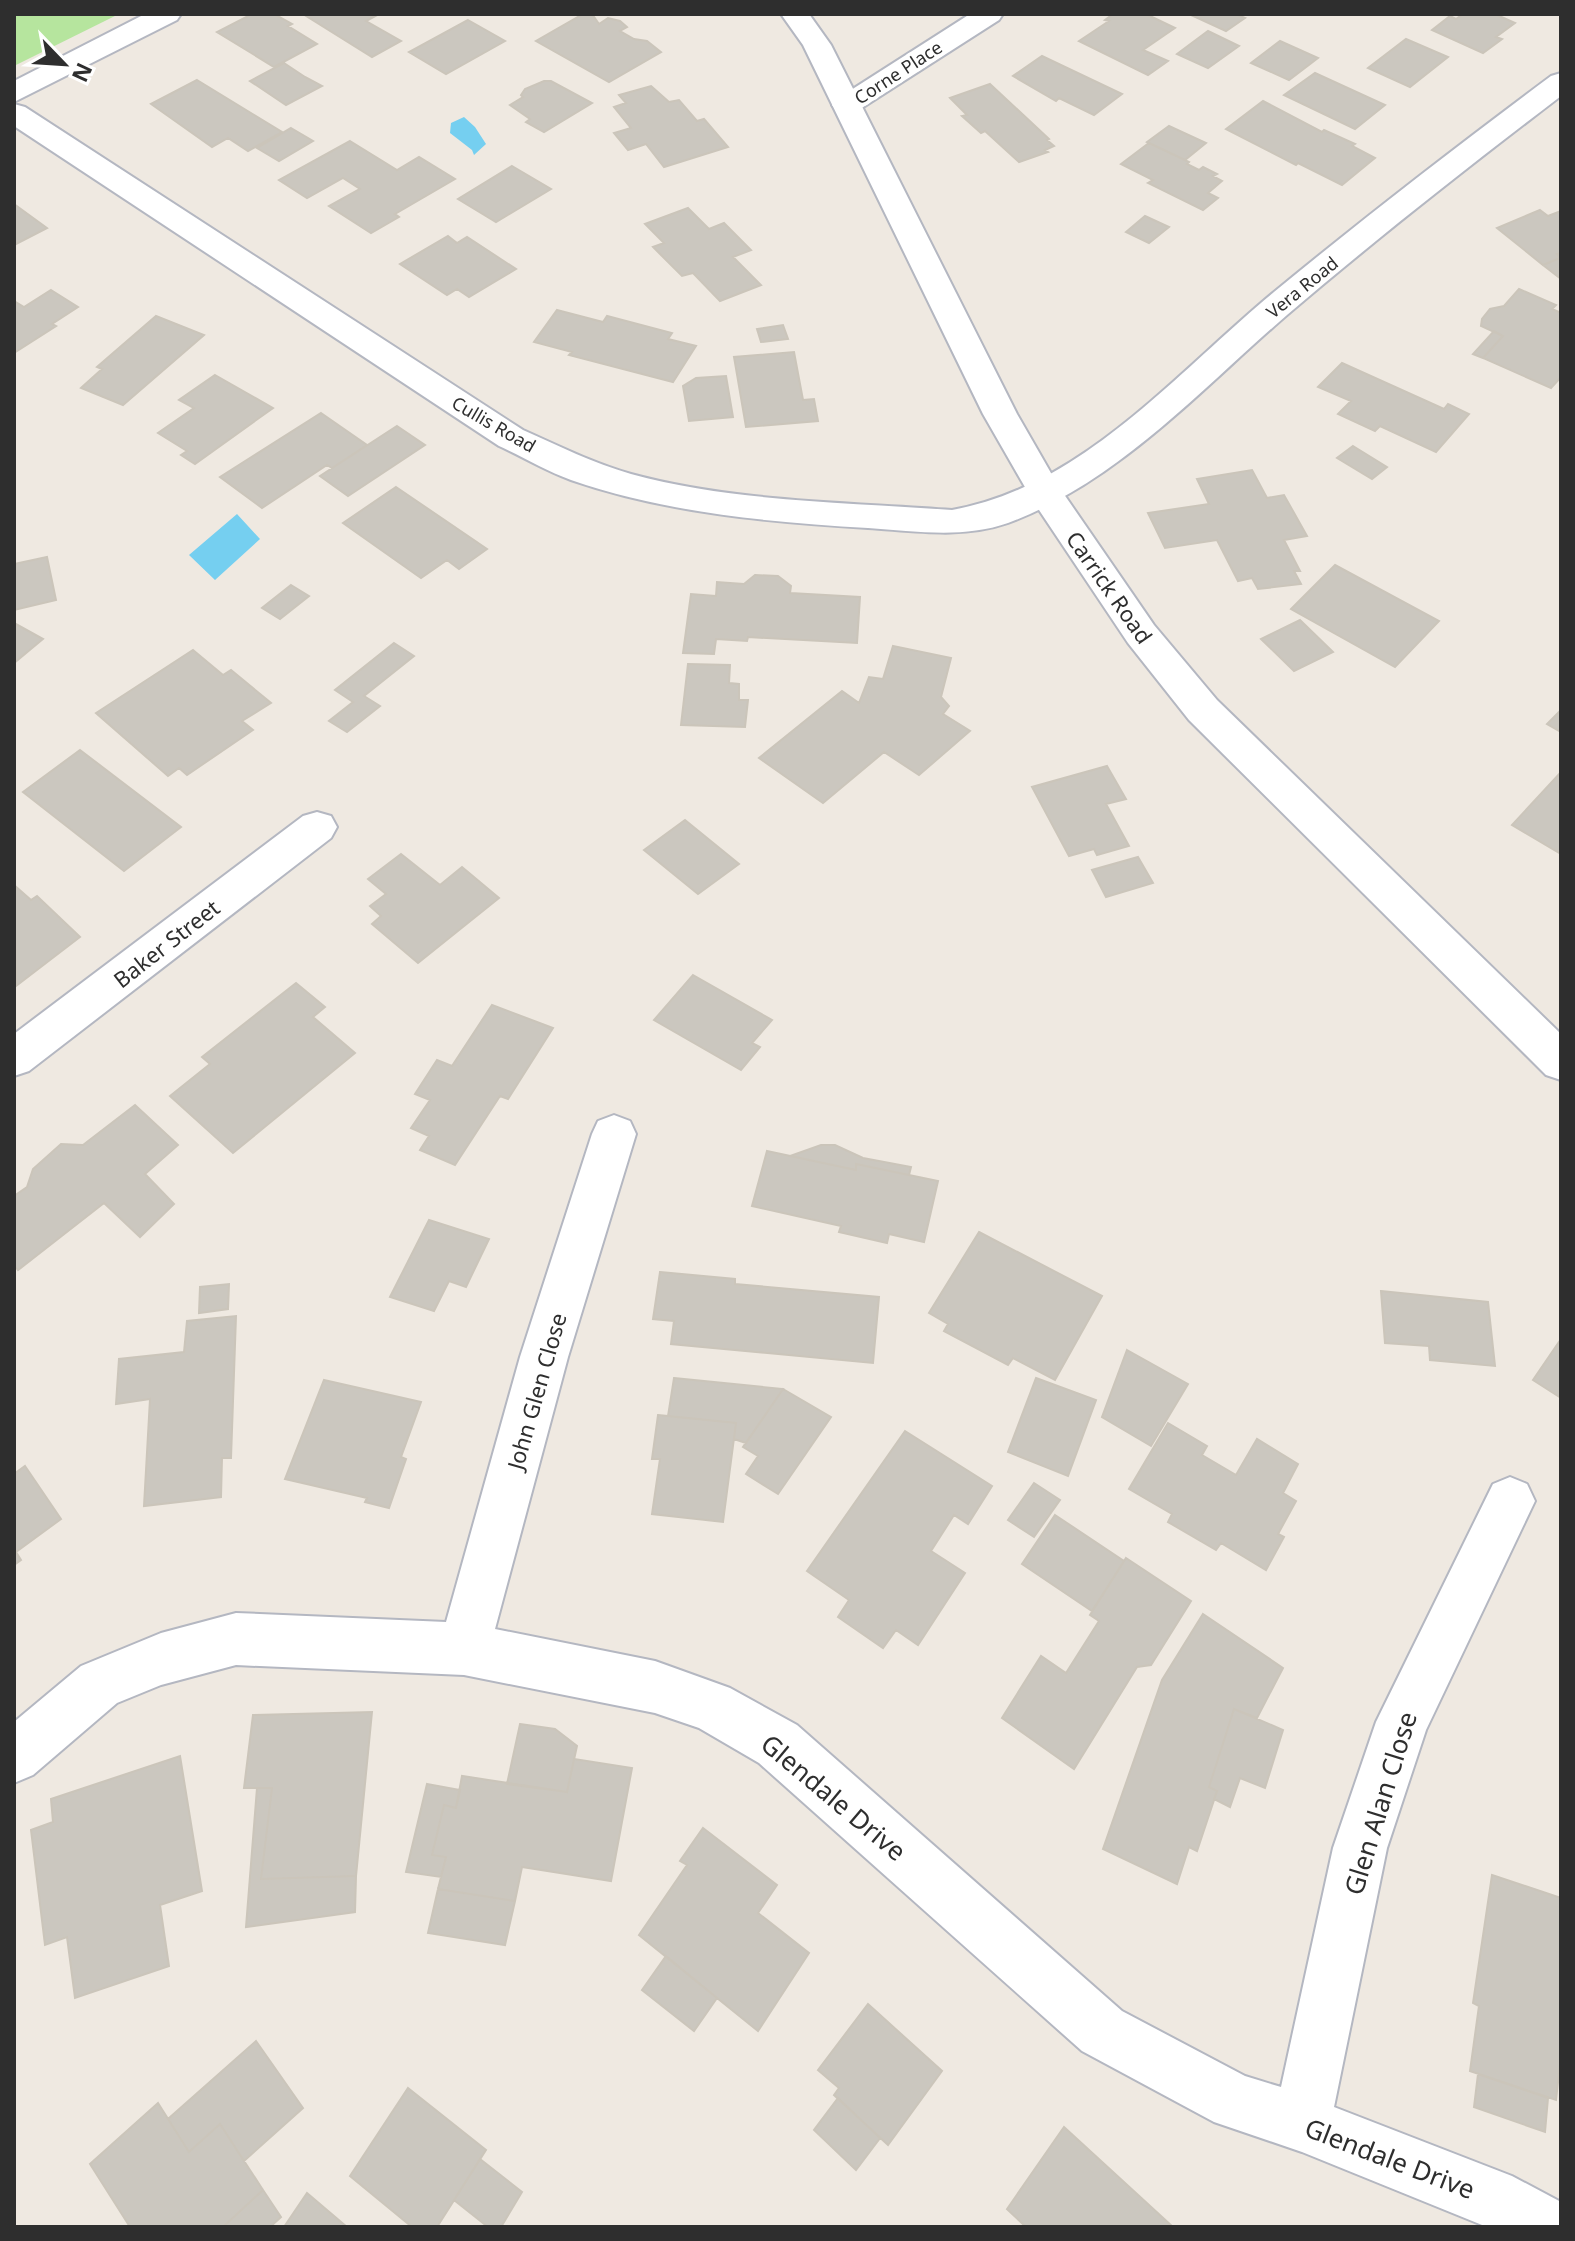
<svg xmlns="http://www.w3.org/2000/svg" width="1575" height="2241" font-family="'Noto Sans',sans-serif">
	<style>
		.green { fill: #b6e59e }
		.water { fill: #75cff0 }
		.building { fill: #cbc7bf; stroke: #cbc5ba; stroke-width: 2 }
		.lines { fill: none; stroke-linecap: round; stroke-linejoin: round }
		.minor-casing { stroke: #b4b7c1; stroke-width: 4 }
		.tertiary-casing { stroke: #b4b7c1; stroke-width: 4 }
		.minor { fill: #fff; fill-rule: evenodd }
		.tertiary { fill: #fff; fill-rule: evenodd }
		.labels { text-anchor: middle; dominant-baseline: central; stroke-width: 7; stroke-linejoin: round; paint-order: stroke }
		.far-street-label { font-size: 18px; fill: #2e2e2e; stroke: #fff }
		.street-label { font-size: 22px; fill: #2e2e2e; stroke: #fff }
		.near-street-label { font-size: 26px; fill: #2e2e2e; stroke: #fff }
	</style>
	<rect width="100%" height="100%" fill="#efe9e1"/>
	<path class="green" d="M14 14H119L14 66Z"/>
	<path class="water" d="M464 117 475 127 486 144 474 155 472 150 450 133 451 123Z
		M237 514 260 539 215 580 189 555Z"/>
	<path class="building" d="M252 14H274L292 24 288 26 317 44 274 67 217 32Z
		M303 14H379L366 21 401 41 372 57Z
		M583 14H592L599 24 608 18 620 21 627 27 620 31 634 39 647 41 661 52 609 82 536 41Z
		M1113 14H1146L1175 28 1143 50 1168 61 1148 75 1079 41 1109 21 1105 20Z
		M1189 14H1236L1245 18 1226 31Z
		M1463 14H1495L1515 23 1496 37 1502 39 1483 53 1432 30 1450 16 1456 19Z
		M468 20 505 41 446 74 409 52Z
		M1208 31 1239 46 1208 68 1177 54Z
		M1406 39 1448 57 1410 87 1368 68Z
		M1280 41 1318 58 1289 80 1251 63Z
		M1042 56 1122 94 1094 115 1059 98 1056 101 1013 76Z
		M284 63 305 77 322 86 286 105 250 81Z
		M1315 73 1385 105 1355 129 1284 95Z
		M197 80 282 132 248 151 228 138 212 147 151 104Z
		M544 81H551L592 103 544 132 526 122 530 119 510 105 523 97 521 95 525 89Z
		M990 84 1049 139 1047 140 1054 146 1045 150 1048 152 1019 162 985 131 981 133 962 116 967 115 950 98Z
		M651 86 669 102 679 100 697 121 704 119 728 147 664 167 646 144 628 150 614 133 631 128 614 107 626 103 619 95Z
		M1263 101 1322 132 1324 130 1355 144 1352 146 1375 158 1342 185 1298 163 1296 165 1226 129Z
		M1169 126 1206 143 1185 160 1147 142Z
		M291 128 313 141 279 161 257 148Z
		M350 141 397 170 419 157 455 179 395 214 399 217 371 233 329 206 360 189 343 178 307 198 279 180Z
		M1149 143 1189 162 1187 164 1199 170 1203 167 1217 174 1213 176 1222 181 1208 193 1218 198 1203 210 1148 183 1153 180 1121 164Z
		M512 166 551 189 496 222 458 199Z
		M14 204 47 228 14 245Z
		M688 208 709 229 724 223 751 250 733 257 761 285 720 301 693 273 682 276 653 247 664 243 645 224Z
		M1540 210 1548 216 1561 211V253L1557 254 1560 258 1543 265 1497 228Z
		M1145 216 1169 227 1149 243 1126 232Z
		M448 236 457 243 467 237 516 269 469 297 457 289 447 295 400 264Z
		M1561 253V279L1543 265 1560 258 1557 254Z
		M1519 289 1556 305 1552 309 1561 313V377L1551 388 1483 358 1503 336 1481 326 1482 319 1490 309 1504 306Z
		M51 290 78 307 52 324 56 326 14 353V301L24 307Z
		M557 310 603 322 607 316 672 333 668 339 696 346 673 382 569 355 572 352 534 342Z
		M156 316 204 335 123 405 81 388 102 369 97 367Z
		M783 325 788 339 761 342 757 329Z
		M1494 331 1503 336 1483 358 1473 354Z
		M794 352 803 400 814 399 818 421 746 427 734 357Z
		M1342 363 1444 409 1448 404 1469 414 1436 452 1380 426 1375 431 1338 414 1351 401 1318 387Z
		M215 375 273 408 195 464 181 455 187 451 158 433 194 408 179 400Z
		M726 376 733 417 689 421 683 386 696 378Z
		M321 413 367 445 332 468 327 465 262 508 220 477Z
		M397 426 425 445 348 496 320 476Z
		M1353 446 1387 467 1372 479 1337 458Z
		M1252 470 1267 498 1284 495 1307 536 1284 540 1300 571H1294L1301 584 1258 589 1252 578 1238 581 1217 540 1165 548 1148 513 1209 504 1197 479Z
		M396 487 487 549 459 569 447 560 421 578 343 523Z
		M47 557 56 600 14 610V564Z
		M1335 565 1439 621 1395 667 1291 609Z
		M755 575 778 576 791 586 790 593 860 597 857 643 748 637 747 641 716 639 714 654 683 653 691 594 716 596 717 582 744 584Z
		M291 585 309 596 280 619 262 608Z
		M1300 620 1333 652 1294 671 1261 639Z
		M14 623 43 639 14 663Z
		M394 643 414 656 364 696 380 706 347 732 329 721 353 702 335 690Z
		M893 646 951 658 941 697 949 706 943 714 970 731 919 775 884 752 823 803 759 758 842 691 859 703 869 677 883 679Z
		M193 650 223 675 231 670 271 703 242 721 253 730 187 775 179 768 168 776 96 713Z
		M688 664 730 665 729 683 739 684V700H748L745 727 681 725Z
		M1561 710V732L1547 724Z
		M80 750 181 827 124 871 23 792Z
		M1107 766 1126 799 1106 804 1129 846 1097 855 1094 849 1069 856 1032 787Z
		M1561 772V854L1512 825Z
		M685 820 739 864 698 894 644 850Z
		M401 854 440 885 462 867 499 898 418 963 372 924 381 916 370 906 386 894 368 879Z
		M1138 857 1153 883 1106 897 1092 870Z
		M14 885 31 900 37 896 80 937 16 986Z
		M693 975 772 1020 752 1043 760 1047 741 1070 654 1020Z
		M296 983 325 1007 313 1017 355 1053 233 1153 170 1096 210 1064 202 1057Z
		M492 1005 553 1028 508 1099 500 1096 455 1165 420 1150 429 1136 411 1128 430 1100 415 1094 437 1060 452 1066Z
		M135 1105 178 1145 145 1174 174 1204 140 1237 104 1203 18 1270 14 1265V1196L27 1187 33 1169 61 1144 83 1145Z
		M821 1145H835L863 1158 911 1167 909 1175 856 1164V1170L790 1156Z
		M767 1151 856 1170V1164L938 1181 924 1242 889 1234 887 1243 839 1232 841 1226 752 1206Z
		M429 1220 489 1239 466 1287 449 1281 434 1311 390 1297Z
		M979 1232 1102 1296 1055 1380 1013 1358 1008 1365 944 1331 948 1324 929 1313Z
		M660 1272 735 1279V1284L879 1297 873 1363 671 1344 674 1321 653 1319Z
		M229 1284 228 1309 199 1313 200 1287Z
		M1381 1291 1488 1302 1495 1366 1430 1360 1429 1346 1385 1343Z
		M236 1316 231 1458H222L221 1497 144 1506 150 1399 116 1404 119 1359 184 1352 187 1321Z
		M1561 1339V1398L1533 1380Z
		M1127 1350 1188 1384 1151 1446 1102 1417Z
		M674 1378 783 1389 746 1443 734 1439 736 1423 668 1416Z
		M1036 1378 1096 1400 1068 1476 1008 1452Z
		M324 1380 421 1402 401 1457 406 1459 389 1508 365 1502 367 1498 285 1479Z
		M783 1389 831 1417 778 1494 746 1474 758 1456 743 1447Z
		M658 1415 736 1423 723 1522 652 1514 660 1459H652Z
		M1168 1423 1207 1446 1202 1455 1236 1475 1257 1439 1298 1464 1283 1493 1296 1501 1278 1534 1284 1537 1266 1570 1221 1543 1216 1550 1168 1522 1172 1514 1129 1489Z
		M905 1431 992 1486 968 1524 954 1515 931 1551 965 1573 918 1645 896 1630 883 1648 838 1617 849 1600 807 1571Z
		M25 1466 61 1519 16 1552 21 1560 14 1565V1474Z
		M1034 1483 1060 1500 1034 1537 1008 1520Z
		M1055 1515 1124 1561 1092 1611 1022 1564Z
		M1126 1558 1191 1601 1151 1665 1137 1667 1074 1769 1002 1718 1041 1656 1066 1673 1099 1621 1090 1615Z
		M1203 1614 1283 1668 1257 1718 1234 1709 1209 1787 1217 1791 1197 1851 1189 1847 1177 1884 1103 1849 1162 1680Z
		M1234 1709 1283 1730 1265 1788 1240 1778 1230 1807 1214 1799 1217 1791 1209 1787Z
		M372 1712 356 1876 261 1879 272 1788H244L253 1715Z
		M520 1724 555 1729 577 1746 567 1792 507 1784Z
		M180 1756 202 1891 160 1905 169 1966 75 1998 67 1937 45 1945 31 1830 53 1822 51 1799Z
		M574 1759 632 1768 611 1881 522 1867 515 1901 438 1889 446 1857 432 1855 444 1805 456 1808 462 1776 567 1792Z
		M427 1784 460 1790 456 1808 444 1805 432 1855 446 1857 441 1877 406 1872Z
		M257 1788H272L261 1879 356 1876 355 1912 246 1927Z
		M703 1828 777 1885 758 1913 809 1953 758 2031 639 1935 687 1865 680 1861Z
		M1492 1875 1561 1898V2056L1556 2100 1470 2071 1479 2006 1473 2003Z
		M438 1889 515 1901 505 1945 428 1933Z
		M666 1956 717 1998 694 2031 642 1990Z
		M868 2004 942 2071 888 2145 834 2095 839 2088 818 2070Z
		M256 2041 303 2108 244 2161 220 2124 189 2152 168 2119Z
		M1478 2074 1548 2098 1545 2132 1474 2107Z
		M408 2088 486 2150 437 2227H412L350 2176Z
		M838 2098 880 2138 856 2170 814 2130Z
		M158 2103 189 2152 220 2124 263 2190 223 2227H130L90 2164Z
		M1064 2127 1173 2227H1026L1007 2209Z
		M480 2159 522 2192 501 2227H488L454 2200Z
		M263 2190 281 2217 270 2227H223Z
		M307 2193 347 2227H284Z"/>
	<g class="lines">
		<defs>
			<path id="minor" d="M145 14H181L177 20 14 102V81Z
				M970 14H1003L999 20 857 111 847 114 837 111 832 105 837 99Z
				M1561 73V96C1468 167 1376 239 1287 315 1200 390 1118 482 1008 523 962 539 915 531 868 528 767 522 667 513 571 480 546 471 523 457 499 446L14 126V104L25 107 523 430C559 446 593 463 631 474 734 502 845 502 952 510 1082 487 1176 373 1274 292 1364 218 1457 146 1551 76Z
				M317 812 331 816 337 827 331 838 29 1071 14 1076V1034L303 816Z
				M614 1115 630 1121 636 1134 568 1357 495 1629 655 1661 730 1688 797 1725 1122 2011 1245 2076 1281 2087 1333 1848 1376 1722 1493 1484 1510 1477 1527 1484 1535 1501 1426 1730 1387 1848 1334 2107 1512 2176 1561 2202V2227H1487L1302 2152 1214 2122 1082 2051 759 1763 699 1728 655 1713 464 1675 236 1665 161 1685 117 1703 33 1775 14 1783V1722L81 1666 161 1633 236 1613 446 1622 520 1357 592 1134 598 1121Z"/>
			<path id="tertiary" d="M781 14H809L831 45 1017 414 1059 487 1154 625 1217 700 1561 1034V1080L1546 1075 1189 720 1128 643 1033 501 983 414 803 45Z"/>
		</defs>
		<use href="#minor" class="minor-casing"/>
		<use href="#tertiary" class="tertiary-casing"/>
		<use href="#minor" class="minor"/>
		<use href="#tertiary" class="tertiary"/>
	</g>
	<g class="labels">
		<g class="far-street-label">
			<text transform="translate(898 72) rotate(-33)">Corne Place</text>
			<text transform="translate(1302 287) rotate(-39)">Vera Road</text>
			<text transform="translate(494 424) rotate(30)">Cullis Road</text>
		</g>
		<g class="street-label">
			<text transform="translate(1110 587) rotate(55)">Carrick Road</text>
			<text transform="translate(166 943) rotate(-38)">Baker Street</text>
			<text transform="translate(536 1391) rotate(-74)">John Glen Close</text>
		</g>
		<g class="near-street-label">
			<text transform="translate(834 1797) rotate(40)">Glendale Drive</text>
			<text transform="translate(1380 1803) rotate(-73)">Glen Alan Close</text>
			<text transform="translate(1390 2158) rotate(21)">Glendale Drive</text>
		</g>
	</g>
	<rect width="1575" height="2241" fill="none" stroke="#2e2e2e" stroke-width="32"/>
	<g transform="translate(64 64) rotate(115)" stroke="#ffffff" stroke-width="6" paint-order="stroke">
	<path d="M0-6L14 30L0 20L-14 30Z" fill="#2e2e2e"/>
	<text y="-12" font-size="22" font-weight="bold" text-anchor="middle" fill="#2e2e2e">N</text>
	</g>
</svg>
